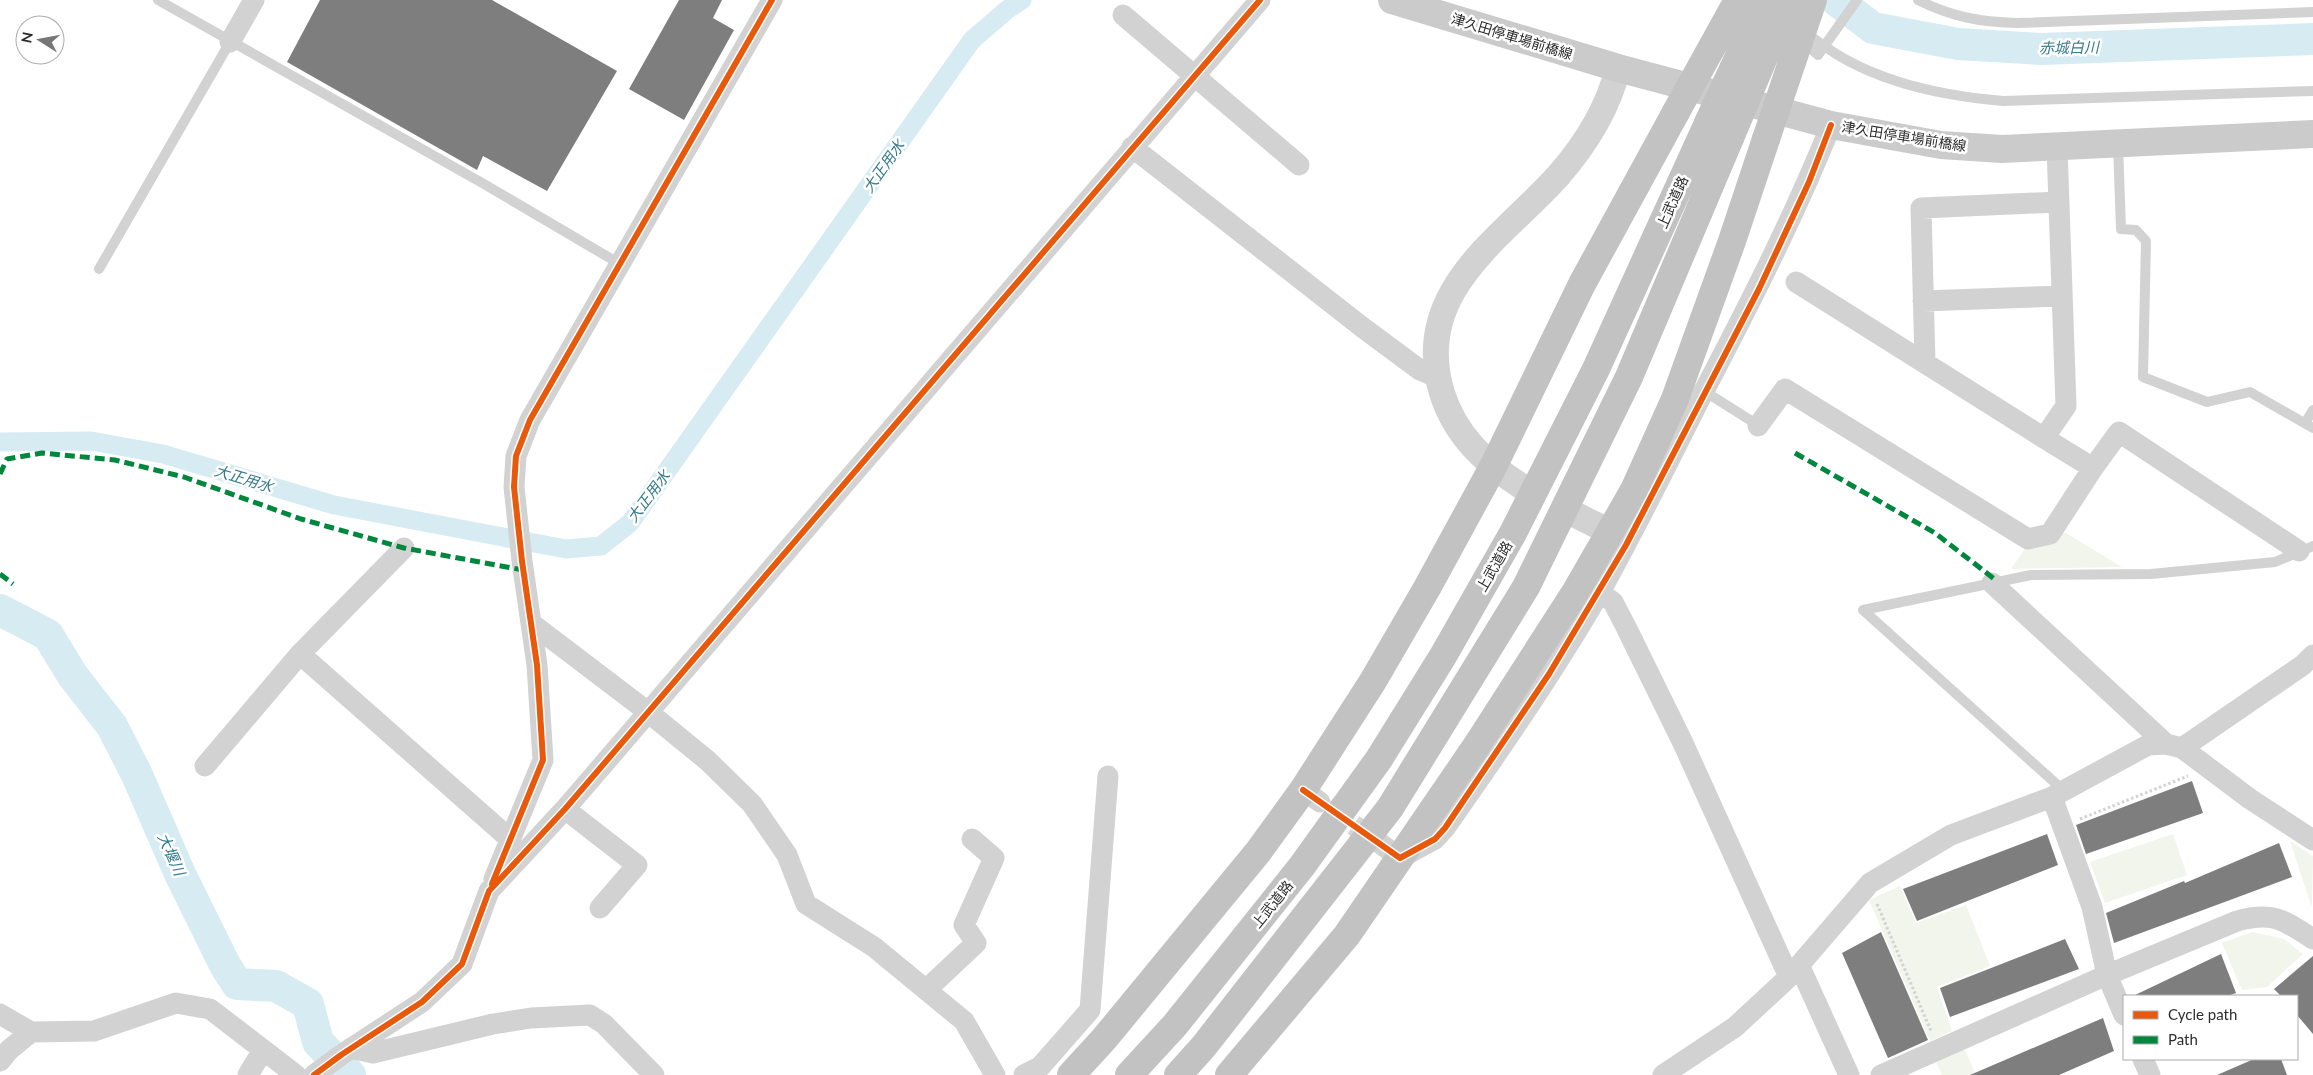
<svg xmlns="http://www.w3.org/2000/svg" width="2313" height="1075" font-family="Lato,'Noto Sans JP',sans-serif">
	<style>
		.green { fill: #f2f5eb }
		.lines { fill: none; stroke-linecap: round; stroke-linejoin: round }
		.canal { stroke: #d6ecf2; stroke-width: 19 }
		.river { stroke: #d6ecf2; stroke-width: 32 }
		.building { fill: #7e7e7e }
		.minor-tunnel { stroke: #d5d5d5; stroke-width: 21; stroke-dasharray: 21 11; stroke-linecap: butt }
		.tertiary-tunnel { stroke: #d5d5d5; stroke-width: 26; stroke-dasharray: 26 13; stroke-linecap: butt }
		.path { stroke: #d2d2d2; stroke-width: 3; stroke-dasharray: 2.5 2.5; stroke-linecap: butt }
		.service { stroke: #d2d2d2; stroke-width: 10 }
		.minor { stroke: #d2d2d2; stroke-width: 21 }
		.tertiary { stroke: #d2d2d2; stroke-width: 26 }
		.secondary { stroke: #cbcbcb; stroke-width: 28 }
		.trunk { stroke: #c2c2c2; stroke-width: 28 }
		.trunk-bridge { stroke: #c2c2c2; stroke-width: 28 }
		.quiet { stroke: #00873e; stroke-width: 5; stroke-dasharray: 10 5; stroke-linecap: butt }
		.cycleway-casing { stroke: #fff; stroke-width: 9 }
		.cycleway { stroke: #e8590c; stroke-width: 6 }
		.labels { text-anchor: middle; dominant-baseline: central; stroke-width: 5; stroke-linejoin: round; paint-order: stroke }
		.street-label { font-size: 14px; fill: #2d2d2d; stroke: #fff }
		.water-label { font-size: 15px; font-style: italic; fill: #357a8c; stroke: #fff }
	</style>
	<rect width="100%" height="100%" fill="#fff"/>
	<path class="green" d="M2059 529 2122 567 2011 569 2028 544Z
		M2173 834 2187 875 2105 903 2090 862Z
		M2290 841 2313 856 2312 905H2311Z
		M1900 886 1916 923 1966 905 1990 966 1937 987 1952 1031 1930 1041 1869 900Z
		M2252 932 2284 939 2303 954 2267 987 2242 990 2222 943Z
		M1963 1046 1976 1075H1942L1935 1059Z"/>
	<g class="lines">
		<path class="canal" d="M0 442 91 441 163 454 334 505 566 549 601 546 630 523 972 40 1008 9 1022 0"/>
		<path class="river" d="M1836 0 1873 28 1958 44 2042 49 2313 39
			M0 610 48 635 73 676 112 726 137 775 180 874 225 965 237 984 276 986 308 1004 318 1042 350 1075"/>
	</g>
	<path class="building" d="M320 0H492L617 71 547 191 483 156 477 170 287 62Z
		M679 0H722L713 18 734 30 684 120 629 89Z
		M2192 781 2203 813 2086 854 2076 825Z
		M2047 834 2058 865 1917 921 1903 889Z
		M2279 843 2292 877 2114 943 2106 913 2184 881 2185 883Z
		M1881 932 1928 1040 1888 1058 1842 953Z
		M2065 939 2079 969 1950 1017 1940 988Z
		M2221 954 2236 993 2228 996H2133Z
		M2313 956V1034L2297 1015V996H2281L2274 989Z
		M2103 1018 2114 1051 2059 1075H1970Z
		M2254 1059H2281L2287 1075H2217Z"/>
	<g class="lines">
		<path class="minor-tunnel" d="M1327 807 1374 839"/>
		<path class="tertiary-tunnel" d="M1521 486 1570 512"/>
		<path class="path" d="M2080 819 2188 776
			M1877 904 1931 1031H1933"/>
		<path class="service" d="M158 0 484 184 620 264
			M1918 0C1952 17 1980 22 2018 23L2313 12
			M1805 31C1859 79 1934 95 2003 101L2313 91
			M1802 40 1818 55 1857 0
			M2118 145 2121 229 2136 230 2146 241 2143 377 2207 402 2250 392 2313 428
			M99 269 230 42
			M1704 391 1761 427
			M2305 423 2313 410
			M1863 610 2031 575 2151 574 2275 562 2313 546
			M1863 610 2063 790"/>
		<path class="minor" d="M1123 15 1299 165
			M230 42 254 0
			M1132 147 1362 327 1420 370 1438 378
			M1796 282 2044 438 2066 406 2057 147
			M1923 301 2062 296
			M1925 363 1921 208 2058 202
			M1758 426 1785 389 2028 539 2050 534 2093 468
			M2044 438 2093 468 2119 432 2299 551
			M1992 583 2166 744
			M1599 592 1613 602 1626 627 1683 743 1789 977
			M531 623 648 712 708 761 752 804 787 855 806 904 874 947 964 1021 995 1075
			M300 654 510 839
			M2182 748 2250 799 2313 840
			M205 766 300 654 404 548
			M1303 790 1320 802
			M2052 797 2092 907 2107 975 2124 1015
			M565 809 637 865 600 908
			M1374 839 1400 858 1435 839 1445 828C1499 751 1553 673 1600 592 1637 526 1670 458 1704 391 1750 303 1794 217 1831 125
			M494 879 543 760 537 665 522 561 514 487 516 456 530 420 772 0
			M1800 967 1849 1075
			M926 990 976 943 964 925 994 858 972 839
			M0 1014 31 1032 94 1031 176 1003 210 1009 296 1075
			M351 1048 373 1053 493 1024 531 1018 590 1015 604 1024 654 1075
			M2143 1059 2150 1075
			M0 1061 9 1050 31 1032
			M248 1075 263 1050
			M314 1075 341 1055 422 1002 462 964 489 891 565 809 1260 0
			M1024 1075 1040 1067 1090 1010 1108 776
			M1663 1075 1735 1027 1789 977 1870 883 1951 835 2052 797 2148 745 2166 744 2182 748 2303 665 2313 655
			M1881 1075 2107 975 2237 921C2273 911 2284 920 2313 939"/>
		<path class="tertiary" d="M1521 486C1485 463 1455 435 1442 393 1411 292 1501 239 1558 176 1586 144 1608 109 1618 68
			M1570 512 1610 532"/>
		<path class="secondary" d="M1392 0 1618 68 1831 125 1941 145 2002 149 2313 134"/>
		<path class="trunk" d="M1071 1075 1104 1039 1258 852 1303 790 1373 681 1427 588 1493 467 1582 284 1676 112
			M1129 1075 1175 1025 1302 866 1379 759 1443 656 1513 533 1596 369 1708 123
			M1178 1075 1204 1046 1390 808 1526 587 1629 377 1730 138
			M1229 1075 1347 935 1477 745 1576 591 1610 532 1634 490 1675 399 1732 241 1766 139"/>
		<path class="trunk-bridge" d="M1676 112 1738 0
			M1708 123 1765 0
			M1730 138 1788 0
			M1766 139 1813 0"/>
		<path class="quiet" d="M1795 453 1935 533 1997 581
			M0 474 7 459 42 453 115 460 184 477 301 519 404 548 523 570
			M0 574 13 584"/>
		<defs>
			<path id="cycleway" d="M1303 790 1400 858 1435 839 1445 828 1549 674 1626 545 1759 289 1809 182 1831 125
				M492 884 543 760 537 665 522 561 514 487 516 456 530 420 772 0
				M314 1075 341 1055 422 1002 462 964 489 891 565 809 1260 0"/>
		</defs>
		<use href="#cycleway" class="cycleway-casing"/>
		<use href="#cycleway" class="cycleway"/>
	</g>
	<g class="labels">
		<g class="street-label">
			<text transform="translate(1512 36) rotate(17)">津久田停車場前橋線</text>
			<text transform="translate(1904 136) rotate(9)">津久田停車場前橋線</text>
			<text transform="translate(1672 202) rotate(-66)">上武道路</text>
			<text transform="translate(1494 566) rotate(-60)">上武道路</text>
			<text transform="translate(1272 904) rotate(-51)">上武道路</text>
		</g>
		<g class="water-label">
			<text transform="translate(2069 47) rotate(-1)">赤城白川</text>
			<text transform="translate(883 166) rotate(-55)">大正用水</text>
			<text transform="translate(244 478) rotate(17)">大正用水</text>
			<text transform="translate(648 496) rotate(-53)">大正用水</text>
			<text transform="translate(172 854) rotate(66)">大堰川</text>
		</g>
	</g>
	<rect x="2123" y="995" width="175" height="65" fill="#ffffff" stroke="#ababab"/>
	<rect x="2133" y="1011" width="25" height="8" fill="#e8590c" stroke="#ababab"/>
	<text x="2168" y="1020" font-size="15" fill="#2d2d2d">Cycle path</text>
	<rect x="2133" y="1036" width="25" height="8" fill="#00873e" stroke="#ababab"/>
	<text x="2168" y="1045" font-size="15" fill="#2d2d2d">Path</text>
	<g transform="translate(40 40) rotate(281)"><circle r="24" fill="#ffffff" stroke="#ababab"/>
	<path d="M0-4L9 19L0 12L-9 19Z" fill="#767676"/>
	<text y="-8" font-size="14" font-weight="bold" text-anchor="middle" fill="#2d2d2d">N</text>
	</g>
</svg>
